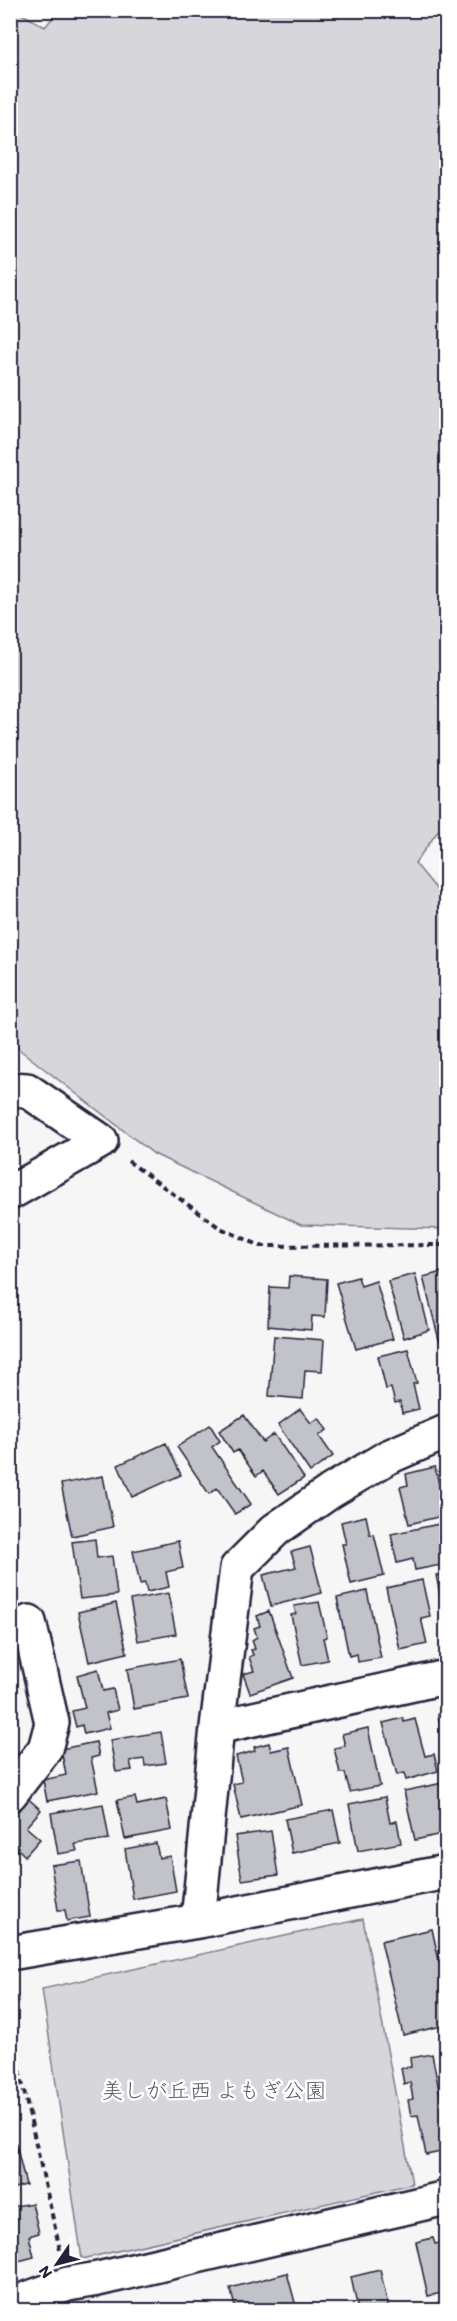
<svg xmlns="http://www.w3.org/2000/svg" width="457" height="2321" font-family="Itim,'Klee One',sans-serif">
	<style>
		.green { fill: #d7d7db; stroke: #7c7c8b; stroke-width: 1.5 }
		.building { fill: #c2c2c9; stroke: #22223b; stroke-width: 1.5 }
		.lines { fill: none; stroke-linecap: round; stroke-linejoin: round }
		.minor-casing { stroke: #22223b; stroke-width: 38 }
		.path { stroke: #22223b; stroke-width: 4; stroke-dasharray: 6 4.5; stroke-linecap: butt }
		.minor { stroke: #fff; stroke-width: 33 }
		.labels { text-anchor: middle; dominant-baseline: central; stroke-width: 5; stroke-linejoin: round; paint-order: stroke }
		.park-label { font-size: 22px; fill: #58586b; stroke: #fff }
	</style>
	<rect width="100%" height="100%" fill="#f6f6f7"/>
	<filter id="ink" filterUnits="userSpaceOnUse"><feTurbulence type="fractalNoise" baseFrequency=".0167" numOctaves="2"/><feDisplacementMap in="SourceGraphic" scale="12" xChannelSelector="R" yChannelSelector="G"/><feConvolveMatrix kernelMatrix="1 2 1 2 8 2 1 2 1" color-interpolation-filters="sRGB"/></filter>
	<g filter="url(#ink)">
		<path class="green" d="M59 10 446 11V820L415 863 446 901V1229L301 1225 154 1154 11 1043 10 11H17L45 27Z
			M363 1919 412 2184 82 2259 42 1989Z"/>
		<path class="building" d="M446 1271V1339L439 1340 423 1277Z
			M415 1274 429 1330 404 1338 388 1281Z
			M289 1276 327 1279 325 1317 312 1316 311 1330 268 1326 270 1287 288 1288Z
			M358 1277 361 1286 376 1281 393 1339 356 1349 336 1283Z
			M274 1336 324 1340 322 1371 305 1370 303 1399 269 1396Z
			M408 1349 417 1383 413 1384 419 1409 402 1413 400 1402 395 1403 391 1388 386 1389 378 1356Z
			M300 1409 311 1423 319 1418 327 1430 319 1436 333 1456 310 1472 278 1425Z
			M244 1415 263 1442 274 1434 304 1478 279 1494 263 1471 256 1476 238 1450 233 1453 219 1431Z
			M210 1425 220 1441 212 1447 251 1504 235 1514 217 1488 209 1494 177 1447Z
			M166 1443 181 1475 132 1497 118 1465Z
			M435 1467 446 1515 409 1524 400 1487 408 1485 406 1474Z
			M103 1476 113 1527 72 1536 61 1484Z
			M366 1516 370 1535 374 1534 384 1576 351 1584 342 1544H346L341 1522Z
			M444 1523 446 1537V1564L415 1570 413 1559 397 1563 391 1534Z
			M95 1539 97 1558 112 1556 117 1595 80 1599 72 1542Z
			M178 1541 183 1568 166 1572 169 1587 147 1592 145 1583 140 1584 133 1551Z
			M310 1547 322 1593 271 1606 263 1575 296 1567 291 1552Z
			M446 1573V1624L436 1575Z
			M422 1580 430 1616 421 1618 427 1644 400 1650 386 1588Z
			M367 1591 381 1658 358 1662 357 1654 349 1656 337 1598Z
			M168 1593 176 1634 138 1641 130 1600Z
			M319 1602 327 1637 323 1638 328 1660 302 1665 291 1615 296 1614 294 1606Z
			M116 1603 127 1653 89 1662 78 1612Z
			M269 1611 293 1678 250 1693 243 1674 254 1671 249 1657 253 1655 251 1650 255 1649 252 1640 257 1637 254 1628 260 1626 257 1616Z
			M180 1659 188 1699 134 1709 127 1669Z
			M98 1669 103 1691 113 1689 118 1710 106 1713 110 1728 84 1734 82 1725 76 1727 72 1711 85 1708 77 1675Z
			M446 1713V1753L438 1715Z
			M403 1718 404 1722 415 1719 425 1756 434 1754 438 1771 406 1780 404 1773 397 1775 383 1723Z
			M368 1728 380 1786 350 1792 345 1773H340L334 1748 345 1746 342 1734Z
			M161 1732 166 1763 145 1766 144 1759 130 1761 132 1770 116 1772 110 1740Z
			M96 1742 99 1756 91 1758 98 1791 47 1801 43 1780 66 1775 61 1749Z
			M269 1743 271 1751 289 1747 302 1805 241 1819 233 1784 242 1782 236 1756 255 1751 254 1747Z
			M443 1783 446 1799V1833L415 1840 404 1791Z
			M24 1795 41 1810 26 1827 40 1839 25 1856 18 1849 10 1858V1809Z
			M135 1797 137 1805 166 1799 172 1830 125 1839 117 1800Z
			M385 1797 390 1823 397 1821 401 1843 358 1851 349 1804Z
			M103 1804 109 1839 75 1844 77 1851 58 1854 51 1813Z
			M333 1810 340 1843 292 1853 285 1819Z
			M271 1831 278 1875 242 1880 235 1836Z
			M156 1843 159 1858 170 1856 176 1891 133 1899 125 1849Z
			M81 1861 90 1917 67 1921 65 1910H58L51 1865Z
			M10 1871 14 1888 10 1889Z
			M432 1929 446 1992V2025L403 2035 381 1941Z
			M432 2054 440 2095 446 2094V2111L441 2112 446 2151 426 2155 418 2115 411 2116 408 2100 413 2099 410 2082 404 2084 401 2068 411 2067 410 2058Z
			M10 2128H12L26 2185 10 2189Z
			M32 2203 39 2233 29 2236 34 2257 11 2263 10 2207Z
			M433 2238 435 2244 446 2242V2292L428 2296 416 2242Z
			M380 2270 389 2310H358L351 2277Z
			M287 2273 297 2310H236L230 2288Z
			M446 2301V2310H438L437 2303Z"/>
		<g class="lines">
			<defs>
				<path id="minor" d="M10 1089 27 1090 101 1141 10 1193
					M217 1727 446 1677
					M10 1794 45 1749 52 1723 29 1622
					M198 1921 217 1727 237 1568 275 1530 331 1491 388 1457 446 1432
					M10 1953 198 1921 446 1872
					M10 2305 68 2284 98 2279 446 2198"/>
			</defs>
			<use href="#minor" class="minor-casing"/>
			<path class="path" d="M128 1161 220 1228 261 1246 446 1245
				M10 2029 60 2250"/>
			<use href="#minor" class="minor"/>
		</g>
	</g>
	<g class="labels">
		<g class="park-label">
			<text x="214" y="2090">美しが丘西 よもぎ公園</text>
		</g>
	</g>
	<rect width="457" height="2321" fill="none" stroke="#fff" stroke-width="36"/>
	<rect x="18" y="18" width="421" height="2285" fill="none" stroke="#22223b" stroke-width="2" filter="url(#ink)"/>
	<g transform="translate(57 2264) rotate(235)" stroke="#ffffff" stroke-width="4.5" paint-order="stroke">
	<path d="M0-4.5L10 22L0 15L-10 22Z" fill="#22223b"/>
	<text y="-9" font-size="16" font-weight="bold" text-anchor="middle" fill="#22223b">N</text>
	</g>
</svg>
